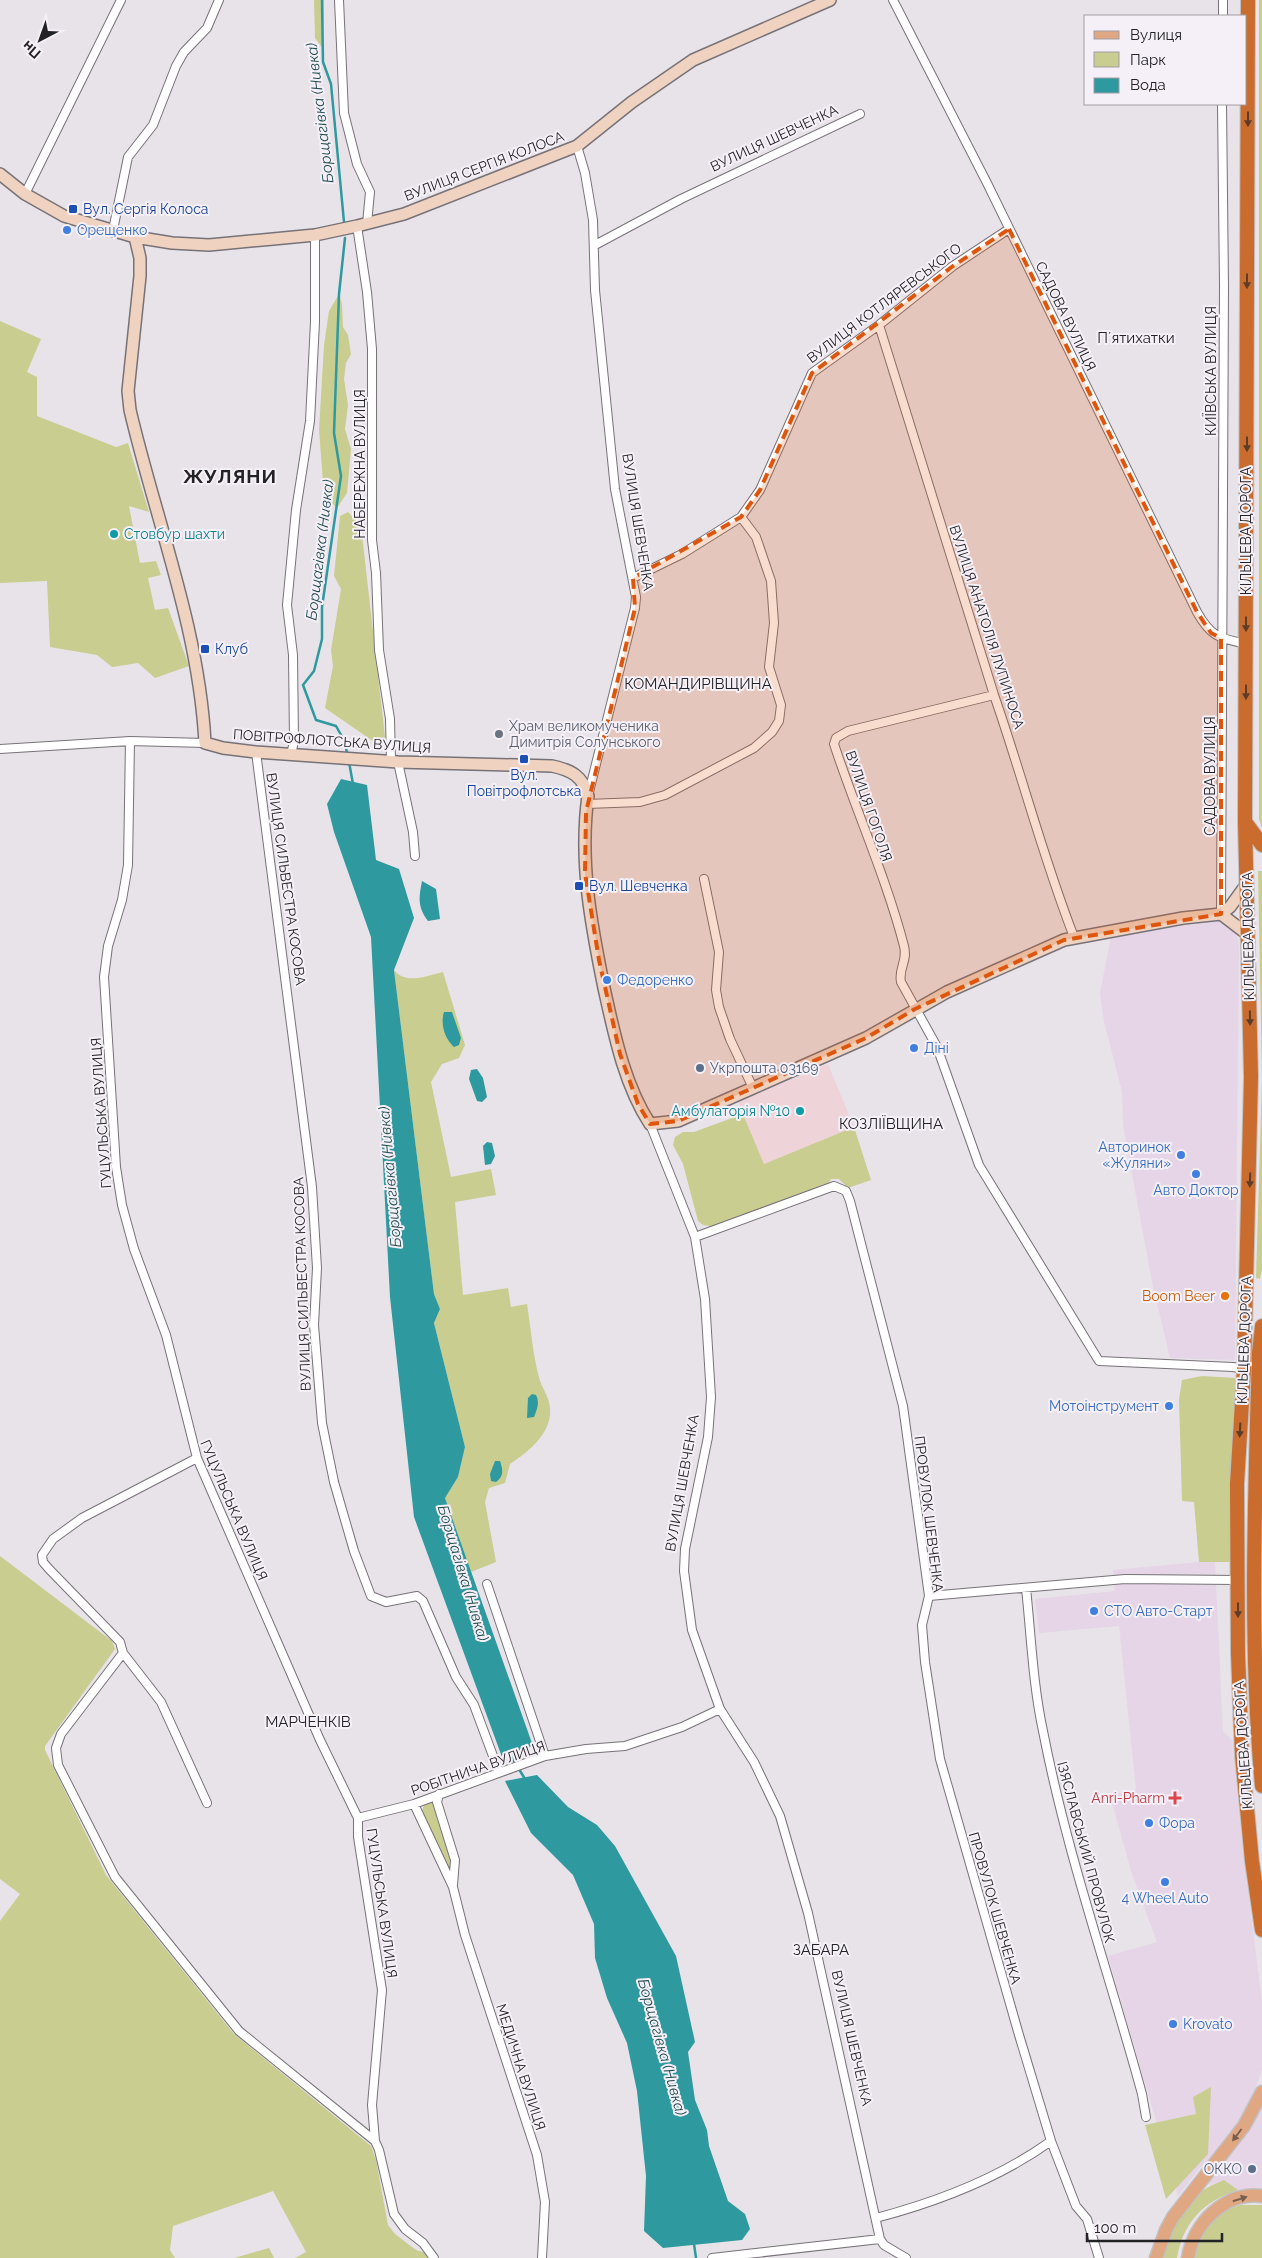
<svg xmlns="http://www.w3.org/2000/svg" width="1262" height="2258" font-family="Raleway,sans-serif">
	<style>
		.commercial { fill: #e5d5e7 }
		.medical { fill: #eed3d9 }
		.green { fill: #c9cd90 }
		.water { fill: #2e999f }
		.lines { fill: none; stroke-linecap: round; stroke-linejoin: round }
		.stream { stroke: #2e999f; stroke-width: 2.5 }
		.street-casing { stroke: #777278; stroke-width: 10 }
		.secondary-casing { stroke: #777278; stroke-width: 14 }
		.primary-casing { stroke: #c1c1c2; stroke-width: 15 }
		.highway-casing { stroke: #c1c1c2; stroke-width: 16 }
		.street { stroke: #fff; stroke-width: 8 }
		.secondary { stroke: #efd3c0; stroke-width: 11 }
		.primary { stroke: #dfa782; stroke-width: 12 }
		.highway { stroke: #c96c2e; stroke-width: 14 }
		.oneway { fill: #5d3c28 }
		.oneway2 { fill: #785e4e }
		.marked { fill: #de560d; fill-opacity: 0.2; stroke: #de560d; stroke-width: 4; stroke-dasharray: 10 6; stroke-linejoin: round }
		.transit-dot { fill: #1a4fb4; stroke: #f5f0f7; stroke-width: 2 }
		.shop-dot { fill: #3f7fe0; stroke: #f5f0f7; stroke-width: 2 }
		.culture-dot { fill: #0f9aa8; stroke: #f5f0f7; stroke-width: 2 }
		.worship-dot { fill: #6b7280; stroke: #f5f0f7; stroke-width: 2 }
		.service-dot { fill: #5c6f8a; stroke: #f5f0f7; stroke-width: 2 }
		.food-dot { fill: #e8710a; stroke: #f5f0f7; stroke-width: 2 }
		.health-dot { fill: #e0444e; stroke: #f5f0f7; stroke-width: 2 }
		.labels { text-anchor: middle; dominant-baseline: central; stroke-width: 4; stroke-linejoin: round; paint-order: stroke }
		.street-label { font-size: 14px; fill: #232224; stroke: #f5f0f7 }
		.transit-label { font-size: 14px; fill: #164399; stroke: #f5f0f7; text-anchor: start }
		.shop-label { font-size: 14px; fill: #366cbe; stroke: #f5f0f7; text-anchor: start }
		.culture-label { font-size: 14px; fill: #0d838f; stroke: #f5f0f7; text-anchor: start }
		.worship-label { font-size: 14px; fill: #5b616d; stroke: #f5f0f7; text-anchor: start }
		.service-label { font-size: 14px; fill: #4e5e75; stroke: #f5f0f7; text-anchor: start }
		.food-label { font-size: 14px; fill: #c56008; stroke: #f5f0f7; text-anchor: end }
		.health-label { font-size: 14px; fill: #be3a42; stroke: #f5f0f7; text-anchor: end }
		.water-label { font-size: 15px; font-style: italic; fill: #1e4c4e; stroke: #f5f0f7 }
		.neighbourhood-label { font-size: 15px; fill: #232224; stroke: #f5f0f7 }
		.district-label { font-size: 19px; font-weight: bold; letter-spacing: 1px; fill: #232224; stroke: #f5f0f7 }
	</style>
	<rect width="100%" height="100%" fill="#e8e3e9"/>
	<path class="commercial" d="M1213 919 1230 925 1237 936 1239 946 1235 1360 1170 1358 1152 1282 1123 1125 1122 1092 1104 1022 1100 993 1111 937 1193 920Z
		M1199 1562H1215L1223 1732 1232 1740 1243 1853 1262 2001V2069L1252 2100 1241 2119 1219 2149 1199 2169 1178 2196 1108 1956 1157 1942 1132 1874 1110 1796 1136 1789 1119 1626 1039 1633 1035 1599 1115 1591 1113 1570Z
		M1262 2104V2189L1238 2190 1224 2180 1210 2185 1206 2179Z"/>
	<path class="medical" d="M828 1064 854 1127 764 1164 738 1101Z"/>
	<path class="green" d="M314 0H324L323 49 315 38Z
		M1259 0H1262V828L1259 819Z
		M339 294 342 304 343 327 348 335 351 354 346 363 344 379 348 405 345 429 351 449 347 493 337 508 324 495 319 430 324 345 329 311Z
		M0 321 41 339 27 372 37 377V416L116 447 128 443 149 512 129 506 140 563 156 561 161 575 148 578 155 610 168 608 189 666 155 678 138 663 112 667 97 655 50 647 47 581 0 583Z
		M348 512 361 526 385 737 380 746 325 708 333 666 331 650 341 589 334 576 340 516Z
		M1258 871H1262V1269L1260 1279 1256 1278 1262 1080Z
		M394 970C406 985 426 976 443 972L465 1045 459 1058 442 1064 431 1082 451 1177 491 1169 496 1195 455 1202 463 1295 508 1288 511 1307 527 1304C531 1329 533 1357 540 1381 542 1387 546 1393 548 1399 558 1428 531 1450 510 1464L505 1483 489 1488 485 1502 496 1562 471 1572 445 1498 458 1477 465 1447 434 1323 440 1309 434 1294Z
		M743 1114 764 1164 854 1127 871 1180 848 1188 839 1179H831L828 1184 716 1227 703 1225 698 1221 683 1164 673 1145 675 1137 683 1132H694Z
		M1202 1376 1236 1378 1230 1562H1199L1194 1502 1182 1501 1179 1399 1182 1380Z
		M0 1556 112 1641 115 1649 45 1746V1750L106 1875 234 2034 371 2146 376 2160 388 2225 395 2234 416 2250 426 2253 430 2258H295L306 2252 273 2191 173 2226 170 2250 175 2258H0V1921L20 1894 0 1879Z
		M430 1802 435 1805 453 1860 451 1877 422 1812 424 1804Z
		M1211 2087 1208 2154 1166 2199 1145 2125 1196 2114 1193 2097Z
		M1224 2180 1238 2190C1204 2201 1183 2222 1177 2258H1159C1173 2220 1184 2195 1224 2180Z
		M1240 2205H1262V2258H1193L1208 2224 1222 2212Z
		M269 2248 274 2258H234Z"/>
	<path class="water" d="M341 779 367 785 376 860 399 869 414 918 394 970 434 1294 440 1309 434 1323 465 1447 458 1477 445 1498 533 1746 502 1757 414 1517 390 1297 371 937 334 832 327 804Z
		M422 881 436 889 440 919 428 921C417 907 419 897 422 881Z
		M444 1012H452L461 1038 459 1045 454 1047C445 1039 440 1024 444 1012Z
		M477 1069 483 1078 487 1097 482 1102 477 1101 469 1079 471 1070Z
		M487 1142 492 1143 495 1156 491 1164 485 1165 483 1146Z
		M532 1394 536 1395C540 1403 537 1409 534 1417L527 1418 528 1398Z
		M495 1461H500C503 1470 504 1476 496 1482L491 1481 490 1474Z
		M537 1775 568 1807 597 1825 615 1846 676 1956 695 2042 688 2052 695 2100 707 2130 709 2146 728 2201 745 2214 750 2229 742 2240 663 2248 644 2231 646 2176 637 2091 627 2043 607 1998 595 1958 594 1924 573 1875 531 1833 505 1781Z"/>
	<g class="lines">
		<path class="stream" d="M322 0 323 62 331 84 344 222
			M345 238 339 294 334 433 341 476 322 607V639L314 671 303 685 316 720 336 726 345 742 347 753
			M349 762 353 784
			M508 1751 525 1779
			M694 2244 696 2258"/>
		<defs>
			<path id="street" d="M339 0 344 113 357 164 370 192 367 224
				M893 0 987 183 1197 612C1211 637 1219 638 1246 644
				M1223 16V0
				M577 146 585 173 593 220 595 290 615 489 636 597 635 608 588 796
				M25 194 121 0
				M357 226 367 292 372 349V540L376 573 379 650 390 719 391 761
				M113 230 128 157 153 125 176 66 184 52 207 28 219 0
				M595 245 681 199 860 114
				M879 325 994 695C1022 775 1043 858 1074 937
				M633 578 682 554 741 517 760 490 812 373 879 325 953 266 1009 229
				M994 695 848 731 836 738 834 744C856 811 886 877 904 946 908 962 898 968 901 982L937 1047 979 1165 1099 1361 1233 1367 1244 1369
				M130 741 128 865 122 900 108 946 104 977 116 1167 122 1205 134 1249 166 1335 197 1458 320 1740 358 1818V1837L382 1990 372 2105 375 2141 379 2150 394 2214 405 2229 423 2243 434 2258
				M0 749 130 741 205 743
				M256 752 312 1187 317 1268 314 1325 322 1423 334 1482 354 1551 371 1596 386 1602 417 1596 423 1601 456 1677 474 1705 499 1772
				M291 755 294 741 293 655 287 605 296 510 310 421 315 322V235
				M398 762 413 832 415 856
				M587 804 640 802 665 795 754 748 772 732 779 721 781 705 769 667 774 623 771 581 756 537 741 517
				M704 879 719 952 716 990 719 1007 730 1039 753 1088
				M1221 914 1224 286 1222 104
				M650 1124 695 1237 705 1299 711 1397 708 1437 685 1549 684 1571 692 1630 720 1709 754 1762 780 1816 808 1913 880 2239 884 2245 906 2258
				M695 1237 834 1186 846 1191 850 1201 903 1406 929 1596 922 1625 925 1662 940 1759 1019 2035 1051 2141 1076 2206 1087 2219 1099 2258
				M197 1458 82 1518 53 1539 42 1555 43 1562 49 1569 120 1642 123 1653 161 1702 207 1803
				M487 1584 545 1756
				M1026 1588C1031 1635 1033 1685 1043 1731 1067 1855 1109 1973 1142 2094L1146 2117
				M929 1596 1125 1579 1238 1580
				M123 1653 61 1734 56 1748 58 1765 115 1877 239 2031 375 2141
				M439 1794 437 1802 455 1860 453 1885
				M414 1804 453 1887 465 1935 537 2155 545 2202 542 2258
				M358 1818 414 1804 545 1756 586 1749 625 1746 682 1727 720 1709
				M876 2218C937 2202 1001 2177 1051 2141
				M712 2258 880 2239"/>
			<path id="secondary" d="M0 174 25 194 64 216 135 237 172 243 209 245 273 239 315 235 357 226 404 214 577 146 632 102 693 60 830 0
				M135 237 140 258V276L128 391 130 410C156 521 199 628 205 743L223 748 256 752 398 762 552 766C571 770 583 776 588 796 579 861 591 924 604 988 614 1033 624 1084 650 1124L678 1121 753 1088 866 1038 947 992 1064 940 1183 918 1221 914 1230 907 1246 885
				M1221 914 1247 934"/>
			<path id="primary" d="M1156 2258 1166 2230 1173 2217 1244 2126 1262 2092
				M1188 2258C1193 2224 1225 2191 1262 2196"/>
			<path id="highway" d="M1248 0 1245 822 1251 1077 1244 1369 1237 1484 1238 1654 1242 1756 1252 1861 1262 1930
				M1246 823 1262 845
				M1262 1326 1259 1353C1255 1497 1249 1642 1262 1786"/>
		</defs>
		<use href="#street" class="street-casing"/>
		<use href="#secondary" class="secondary-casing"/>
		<use href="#primary" class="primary-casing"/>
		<use href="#highway" class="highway-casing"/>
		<use href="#street" class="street"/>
		<use href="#secondary" class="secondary"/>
		<use href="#primary" class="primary"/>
		<use href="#highway" class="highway"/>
	</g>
	<defs><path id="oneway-solid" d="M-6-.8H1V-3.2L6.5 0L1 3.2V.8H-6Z" transform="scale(1.25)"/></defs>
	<g class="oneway">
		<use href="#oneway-solid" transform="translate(1248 119) rotate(90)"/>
		<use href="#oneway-solid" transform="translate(1247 281) rotate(90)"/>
		<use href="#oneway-solid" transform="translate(1247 444) rotate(90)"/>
		<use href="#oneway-solid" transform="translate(1246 624) rotate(90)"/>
		<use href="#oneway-solid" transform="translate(1246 692) rotate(90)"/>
		<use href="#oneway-solid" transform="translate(1250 1018) rotate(89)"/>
		<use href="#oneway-solid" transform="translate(1250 1180) rotate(92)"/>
		<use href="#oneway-solid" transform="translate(1240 1430) rotate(93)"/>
		<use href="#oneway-solid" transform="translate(1238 1610) rotate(90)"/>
	</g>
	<g class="oneway2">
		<use href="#oneway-solid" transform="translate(1237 2135) rotate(127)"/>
		<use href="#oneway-solid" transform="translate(1240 2199) rotate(-17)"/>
	</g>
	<path class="marked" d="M1009 229 1197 612 1211 633 1221 638V914L1064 940 915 1009 866 1038 678 1121 650 1124 638 1104 620 1054 599 960 585 873 586 812 635 608 633 578 741 517 760 490 812 373 953 266Z"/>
	<g class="transit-dot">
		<rect x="68" y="204" width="10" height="10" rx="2.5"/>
		<rect x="200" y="644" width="10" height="10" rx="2.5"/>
		<rect x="519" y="754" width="10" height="10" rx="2.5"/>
		<rect x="574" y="881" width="10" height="10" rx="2.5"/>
	</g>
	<g class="shop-dot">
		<circle cx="67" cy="230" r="5"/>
		<circle cx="607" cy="980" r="5"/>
		<circle cx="914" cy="1048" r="5"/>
		<circle cx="1181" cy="1155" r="5"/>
		<circle cx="1196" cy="1174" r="5"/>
		<circle cx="1169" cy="1406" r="5"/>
		<circle cx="1094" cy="1611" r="5"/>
		<circle cx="1149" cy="1823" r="5"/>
		<circle cx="1165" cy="1882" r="5"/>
		<circle cx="1173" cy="2024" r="5"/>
	</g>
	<g class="culture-dot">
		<circle cx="114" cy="534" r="5"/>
		<circle cx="800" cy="1111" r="5"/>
	</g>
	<circle class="worship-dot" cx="499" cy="734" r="5"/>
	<g class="service-dot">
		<circle cx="700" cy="1068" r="5"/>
		<circle cx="1252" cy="2169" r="5"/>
	</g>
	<circle class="food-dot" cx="1225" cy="1296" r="5"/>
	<path class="health-dot" d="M1172.5 1790.5h5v5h5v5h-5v5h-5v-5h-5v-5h5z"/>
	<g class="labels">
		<g class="street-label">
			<text transform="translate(774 138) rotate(-25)">ВУЛИЦЯ ШЕВЧЕНКА</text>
			<text transform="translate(484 166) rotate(-21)">ВУЛИЦЯ СЕРГІЯ КОЛОСА</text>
			<text transform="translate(884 303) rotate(-37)">ВУЛИЦЯ КОТЛЯРЕВСЬКОГО</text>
			<text transform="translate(1066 316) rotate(64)">САДОВА ВУЛИЦЯ</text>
			<text transform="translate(1211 371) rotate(-90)">КИЇВСЬКА ВУЛИЦЯ</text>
			<text transform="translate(360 464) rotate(-90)">НАБЕРЕЖНА ВУЛИЦЯ</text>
			<text transform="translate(638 522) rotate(81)">ВУЛИЦЯ ШЕВЧЕНКА</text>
			<text transform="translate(1246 531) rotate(-90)">КІЛЬЦЕВА ДОРОГА</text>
			<text transform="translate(987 627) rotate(72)">ВУЛИЦЯ АНАТОЛІЯ ЛУПИНОСА</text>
			<text transform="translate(332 741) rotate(4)">ПОВІТРОФЛОТСЬКА ВУЛИЦЯ</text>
			<text transform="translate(1210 776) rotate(-90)">САДОВА ВУЛИЦЯ</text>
			<text transform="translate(869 806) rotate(71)">ВУЛИЦЯ ГОГОЛЯ</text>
			<text transform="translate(286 879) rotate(82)">ВУЛИЦЯ СИЛЬВЕСТРА КОСОВА</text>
			<text transform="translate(1248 936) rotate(-91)">КІЛЬЦЕВА ДОРОГА</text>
			<text transform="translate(101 1113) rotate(-94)">ГУЦУЛЬСЬКА ВУЛИЦЯ</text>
			<text transform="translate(302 1284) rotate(-92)">ВУЛИЦЯ СИЛЬВЕСТРА КОСОВА</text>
			<text transform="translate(1244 1340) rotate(-88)">КІЛЬЦЕВА ДОРОГА</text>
			<text transform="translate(682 1483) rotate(-80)">ВУЛИЦЯ ШЕВЧЕНКА</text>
			<text transform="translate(234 1510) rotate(67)">ГУЦУЛЬСЬКА ВУЛИЦЯ</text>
			<text transform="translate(929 1514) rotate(83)">ПРОВУЛОК ШЕВЧЕНКА</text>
			<text transform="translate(1243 1745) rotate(-94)">КІЛЬЦЕВА ДОРОГА</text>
			<text transform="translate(478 1768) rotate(-19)">РОБІТНИЧА ВУЛИЦЯ</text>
			<text transform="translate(1086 1852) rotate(75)">ІЗЯСЛАВСЬКИЙ ПРОВУЛОК</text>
			<text transform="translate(382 1903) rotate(82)">ГУЦУЛЬСЬКА ВУЛИЦЯ</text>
			<text transform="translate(995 1908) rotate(74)">ПРОВУЛОК ШЕВЧЕНКА</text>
			<text transform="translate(852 2038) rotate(77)">ВУЛИЦЯ ШЕВЧЕНКА</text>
			<text transform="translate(521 2067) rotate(72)">МЕДИЧНА ВУЛИЦЯ</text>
		</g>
		<g class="transit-label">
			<text x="83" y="209">Вул. Сергія Колоса</text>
			<text x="215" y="649">Клуб</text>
			<text x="524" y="775" text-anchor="middle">Вул.<tspan x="524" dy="16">Повітрофлотська</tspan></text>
			<text x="589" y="886">Вул. Шевченка</text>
		</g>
		<g class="shop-label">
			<text x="77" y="230">Орещенко</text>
			<text x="617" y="980">Федоренко</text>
			<text x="924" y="1048">Діні</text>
			<text x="1171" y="1147" text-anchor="end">Авторинок<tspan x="1171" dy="16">«Жуляни»</tspan></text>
			<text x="1196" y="1190" text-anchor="middle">Авто Доктор</text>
			<text x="1159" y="1406" text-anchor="end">Мотоінструмент</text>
			<text x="1104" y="1611">СТО Авто-Старт</text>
			<text x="1159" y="1823">Фора</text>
			<text x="1165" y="1898" text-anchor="middle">4 Wheel Auto</text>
			<text x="1183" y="2024">Krovato</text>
		</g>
		<g class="culture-label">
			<text x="124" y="534">Cтовбур шахти</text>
			<text x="790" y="1111" text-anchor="end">Амбулаторія №10</text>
		</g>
		<g class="worship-label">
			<text x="509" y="726">Храм великомученика<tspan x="509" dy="16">Димитрія Солунського</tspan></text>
		</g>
		<g class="service-label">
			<text x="710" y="1068">Укрпошта 03169</text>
			<text x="1242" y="2169" text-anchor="end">ОККО</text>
		</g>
		<g class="food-label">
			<text x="1215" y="1296">Boom Beer</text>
		</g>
		<g class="health-label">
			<text x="1165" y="1798">Anri-Pharm</text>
		</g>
		<g class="water-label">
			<text transform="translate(320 113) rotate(-97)">Борщагівка (Нивка)</text>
			<text transform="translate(320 550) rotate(-83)">Борщагівка (Нивка)</text>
			<text transform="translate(390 1177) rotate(-95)">Борщагівка (Нивка)</text>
			<text transform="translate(463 1573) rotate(73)">Борщагівка (Нивка)</text>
			<text transform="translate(662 2047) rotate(74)">Борщагівка (Нивка)</text>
		</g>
		<g class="neighbourhood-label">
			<text x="1136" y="338">Пʼятихатки</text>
			<text x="698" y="684">КОМАНДИРІВЩИНА</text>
			<text x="891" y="1124">КОЗЛІЇВЩИНА</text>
			<text x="308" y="1722">МАРЧЕНКІВ</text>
			<text x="821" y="1950">ЗАБАРА</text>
		</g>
		<g class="district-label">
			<text x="230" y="476">ЖУЛЯНИ</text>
		</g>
	</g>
	<rect x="1084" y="15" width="162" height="90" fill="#f5f0f7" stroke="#a19ea3"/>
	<rect x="1094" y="31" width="25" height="8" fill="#dfa782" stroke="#a19ea3"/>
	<text x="1130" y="40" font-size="15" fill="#232224">Вулиця</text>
	<rect x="1094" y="52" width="25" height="15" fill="#c9cd90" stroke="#a19ea3"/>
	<text x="1130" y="65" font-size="15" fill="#232224">Парк</text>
	<rect x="1094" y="78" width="25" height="15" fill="#2e999f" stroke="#a19ea3"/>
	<text x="1130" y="90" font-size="15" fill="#232224">Вода</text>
	<g transform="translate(40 40) rotate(221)" stroke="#f5f0f7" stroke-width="4" paint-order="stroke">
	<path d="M0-4L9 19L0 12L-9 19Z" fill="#232224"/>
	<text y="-8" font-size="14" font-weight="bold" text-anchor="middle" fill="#232224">Пн</text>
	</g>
	<path d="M1087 2233v8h135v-8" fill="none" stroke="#232224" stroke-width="2.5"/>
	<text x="1094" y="2233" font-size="15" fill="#232224" stroke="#f5f0f7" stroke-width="4" paint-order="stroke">100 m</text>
</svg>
